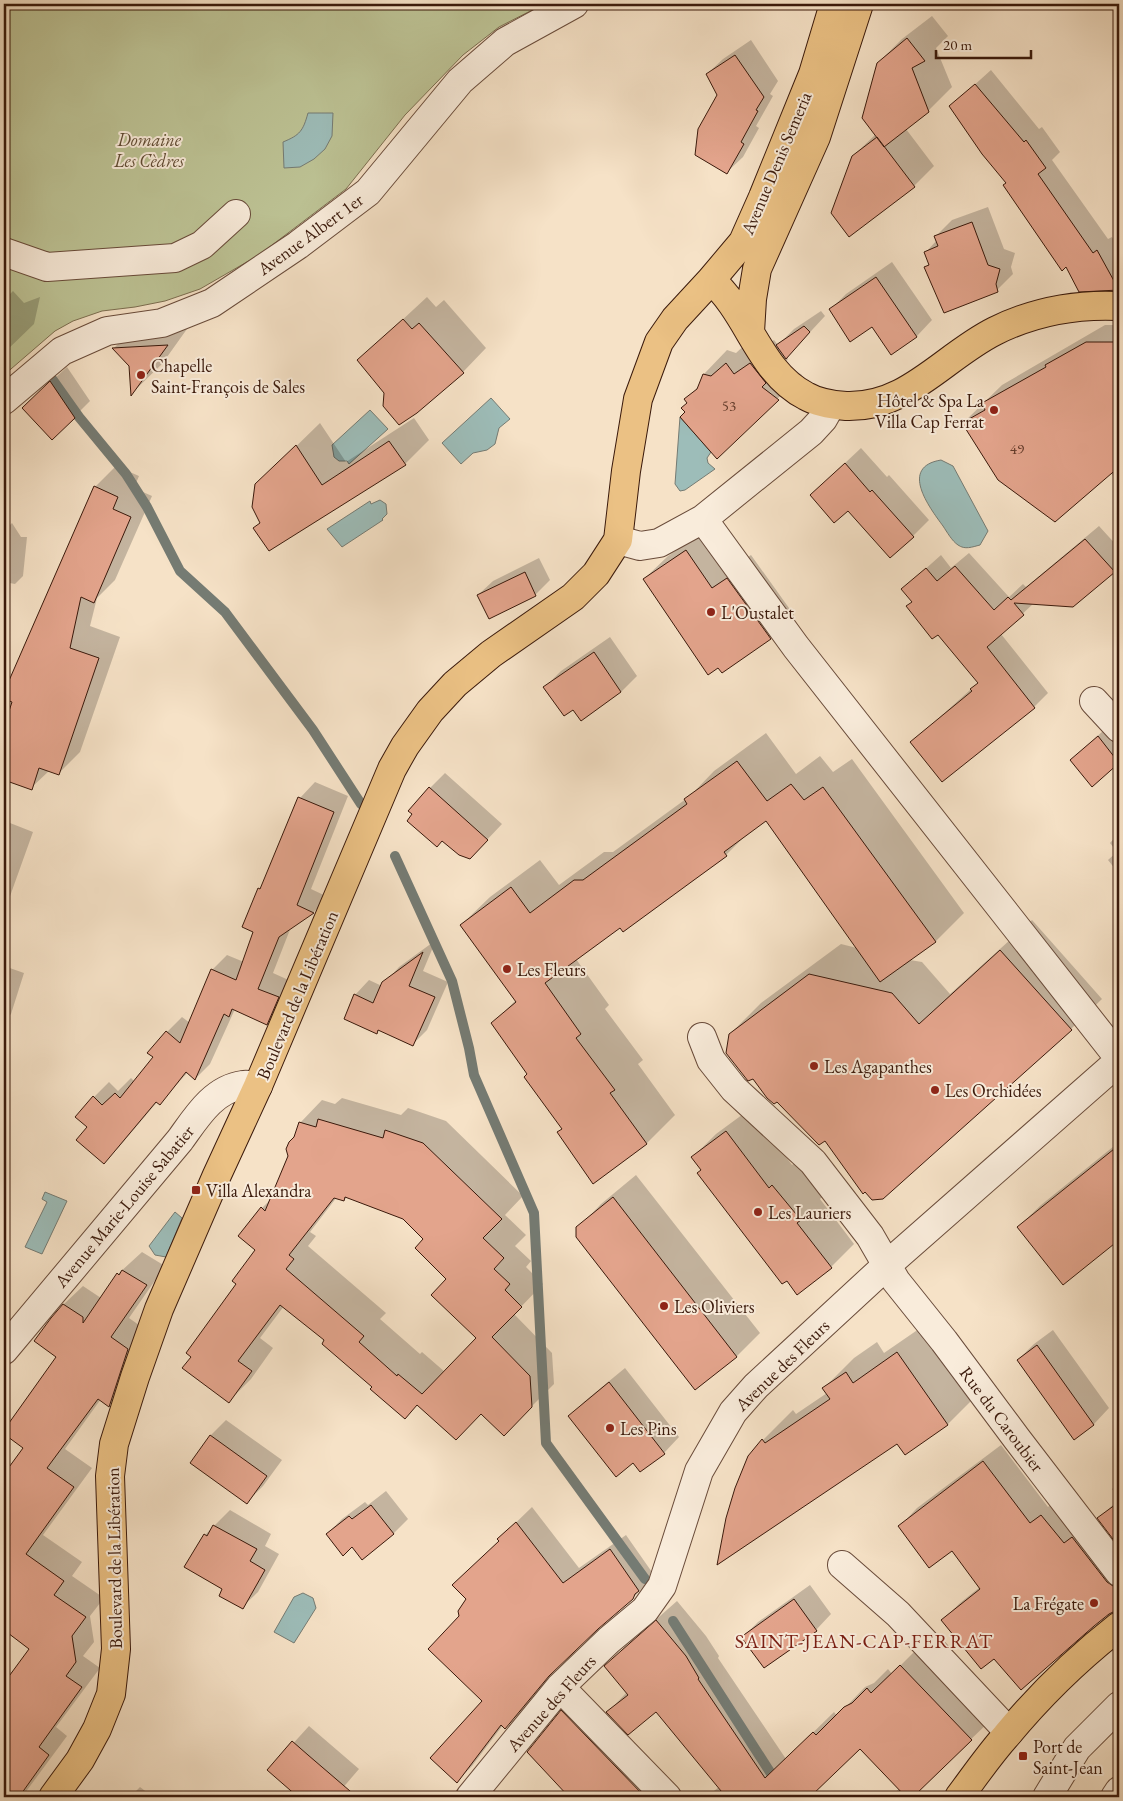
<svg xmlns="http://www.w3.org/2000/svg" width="1123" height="1801" font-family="'EB Garamond',serif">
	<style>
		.green { fill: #bdc395; stroke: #7c6e50 }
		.water { fill: #9dbdb9; stroke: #757b73 }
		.shadow { fill: #0003; fill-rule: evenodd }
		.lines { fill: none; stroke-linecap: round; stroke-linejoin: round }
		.stream { stroke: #757b73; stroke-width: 10 }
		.building { fill: #e3a48c; stroke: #3a190b; fill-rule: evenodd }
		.minor-casing { stroke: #694b3a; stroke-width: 30 }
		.major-casing { stroke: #3a190b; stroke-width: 30 }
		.minor { stroke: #f9ecdb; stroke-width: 28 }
		.major { stroke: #ebc184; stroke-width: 28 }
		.poi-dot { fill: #8f2418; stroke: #f9ecdb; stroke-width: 2 }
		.labels { text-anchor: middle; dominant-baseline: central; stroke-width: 4; stroke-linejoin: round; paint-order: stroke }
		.number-label { font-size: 15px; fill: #643c2b }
		.park-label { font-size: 18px; font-style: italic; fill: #614c34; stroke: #f9ecdb }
		.street-label { font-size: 18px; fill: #3a190b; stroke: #f9ecdb }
		.poi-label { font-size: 18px; fill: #3a190b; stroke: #f9ecdb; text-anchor: start }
		.quarter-label { font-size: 20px; letter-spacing: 1px; fill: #7a1f14; stroke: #f9ecdb }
	</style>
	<rect width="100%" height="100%" fill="#f6e2c7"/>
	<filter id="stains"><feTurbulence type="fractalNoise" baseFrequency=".004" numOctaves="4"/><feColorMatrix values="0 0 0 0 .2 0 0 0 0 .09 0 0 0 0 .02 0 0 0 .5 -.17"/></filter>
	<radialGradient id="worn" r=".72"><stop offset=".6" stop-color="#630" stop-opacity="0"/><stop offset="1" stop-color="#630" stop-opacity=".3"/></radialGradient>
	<path class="green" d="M4 4H544L499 27 463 55 405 115 346 189 259 255 200 289 165 301 135 307 102 311 73 321 55 331 4 375Z"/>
	<path class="water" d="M308 113H333L332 136 325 149 314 159 300 167 284 168 283 142C300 135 303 131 308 113Z
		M491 398 510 419 499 428 495 444 487 450 473 453 461 464 442 443Z
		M370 410 388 429 349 464 347 461H339L334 457 332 445Z
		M680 417 711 452 707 458 708 463 715 469 685 490 680 491 675 484Z
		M941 460 953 466 988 531 980 545C972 547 965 550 958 545 952 541 947 532 943 526 929 507 899 467 941 460Z
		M380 500 386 504 387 514 382 519 383 520 342 547 327 529 370 501 371 504Z
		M45 1192 67 1201 42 1254 25 1247 47 1202 42 1199Z
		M175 1212 182 1218 166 1257 155 1255 149 1246Z
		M303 1593 313 1598 316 1608 294 1643 274 1632 294 1597Z"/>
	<path class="shadow" d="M932 16 948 36 936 48 952 87 928 111 906 129 934 166 914 186 853 156 876 134 878 63 902 39Z
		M751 40 778 81 770 94 773 96 756 126 759 128 743 157 727 172 718 95 707 74 723 59Z
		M991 70 1039 129 1042 127 1060 152 1052 160 1108 239 1112 237 1119 250 1118 289 1067 265 951 106Z
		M988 207 1004 249 1015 253 1011 267 1013 274 997 290 926 267 930 263 926 252 937 240 936 236 952 220Z
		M892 262 932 320 917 336 892 353 872 326 831 309 846 294Z
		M13 291 24 303 40 297 34 324 4 353V300Z
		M427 297 436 307 444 300 486 348 463 372 386 393 359 360Z
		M821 311 825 316 787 357 788 359 785 363 802 375 717 457 687 412 689 403 686 399 699 386 704 374 727 350 736 353 750 340 758 351 774 340 778 345 794 329Z
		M197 315 162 364 132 393 130 366 114 348 144 318Z
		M1105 325H1119V485L1111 473 963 423 1002 385Z
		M67 367 90 401 74 417 40 392Z
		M414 418 429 440 405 464 255 528 261 521 281 461 320 423 346 462Z
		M861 448 887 477 889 475 929 520 913 536 827 480Z
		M116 466 139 476 134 488 152 496 115 580 97 598 90 626 120 637 80 752 59 773 50 770 31 788 4 779V741L14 701 4 697V695L95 487Z
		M12 523 21 537H27L23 576 15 584 4 582V531Z
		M1099 526 1119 548V566L1114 571 1034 603 1001 634 1048 693 1034 707 912 742 979 682 938 633 908 606 913 601 903 589 941 555 951 568 969 553 1009 597 1023 584 1026 587Z
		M710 527 736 565 751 555 794 615 770 638 644 579 668 556Z
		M539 558 550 580 535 595H478L493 581Z
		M610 637 637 676 621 692 545 687 561 671Z
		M1114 721 1119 727V762L1092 785 1071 760Z
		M766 733 796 774 820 756 833 772 852 759 964 913 936 941 910 960 922 962 950 994 1032 920 1102 999 1071 1029 882 1198 825 1139 730 1034 761 1003 841 944 857 948 766 819 752 829 726 855 694 879 620 926 576 959 609 1005 605 1009 643 1060 638 1064 675 1115 647 1143 593 1182 563 1129 529 1074 493 1023 516 1000 461 925 490 897 540 860 559 885 604 852H613L690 796 714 771Z
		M445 773 502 824 485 842 430 788Z
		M315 782 348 796 311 889 328 897 314 912 291 927 273 973 293 982 282 1008 267 1023 235 1009 210 1064 195 1079 188 1072 160 1103 158 1101 119 1147 104 1162 89 1127 94 1097 109 1082 118 1091 131 1078 135 1082 154 1057 167 1032 182 1017 190 1023 212 970 227 955 244 962 255 931 259 889 263 885 300 798Z
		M10 823 33 832 4 913V830Z
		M1119 833V874L1108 860 1117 852 1110 843Z
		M436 940 423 971 448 982 427 1030 412 1045 379 1029 376 1032 355 995 369 980 382 986 399 967Z
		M4 966 24 973 11 1014 4 1021Z
		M342 1098 401 1115 408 1108 446 1121 523 1196 505 1215 526 1235 515 1246 531 1261 526 1267 543 1284 514 1314 552 1353 554 1384 526 1412 482 1413 418 1404 374 1387 326 1340 284 1306 260 1338 273 1348 251 1379 229 1401 192 1356 257 1249 262 1208 272 1198 300 1123 322 1100 335 1104ZM337 1197 344 1200 347 1197 404 1218 425 1239 478 1338 445 1372 422 1352 420 1354 380 1319 386 1313 308 1246 316 1236 310 1232Z
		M750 1109 792 1165 796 1162 823 1196 820 1199 854 1244 831 1267 702 1169 693 1157 716 1134Z
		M1119 1142V1238L1063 1283 1018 1227 1041 1205Z
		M636 1175 760 1333 737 1356 695 1388 578 1228 601 1204Z
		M142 1252 165 1266 129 1318 146 1330 128 1387 109 1405 101 1399 65 1449 92 1468 43 1535 82 1562 72 1576 104 1598 90 1616 94 1642 83 1656 100 1668 56 1727 67 1736 22 1797H4V1691L17 1673 31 1648 4 1628V1473L5 1474 24 1447 4 1432 58 1356 36 1341 64 1304 83 1286 101 1298 118 1274Z
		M929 1322 978 1394 948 1424 905 1453 898 1442 749 1457 763 1440 793 1410 796 1414 827 1393 824 1388 854 1358 877 1342 884 1353Z
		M1053 1330 1109 1408 1094 1424 1074 1438 1018 1360 1034 1344Z
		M625 1368 679 1437 664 1453 633 1461 570 1416 585 1401Z
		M226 1420 282 1460 263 1486 247 1502 210 1436Z
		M1001 1445 1048 1507 1059 1498 1119 1557V1607L1109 1613 994 1657 943 1620 960 1603 980 1587 952 1550 900 1526 917 1508Z
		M1119 1482V1545L1099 1518 1119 1499 1112 1489Z
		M386 1491 408 1519 393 1534 352 1545 327 1534 342 1519 365 1502 368 1505Z
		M532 1507 579 1568 626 1535 654 1575 633 1598 597 1628 562 1662 520 1712 505 1728 503 1725 472 1766 457 1781 484 1701 460 1617 500 1541 499 1539Z
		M230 1510 271 1534 265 1546 279 1554 258 1592 242 1607 224 1588 205 1535Z
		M810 1585 831 1614 816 1630 743 1637 758 1622Z
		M677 1601 706 1636 719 1656 718 1658 786 1759 834 1712 837 1716 865 1687 874 1683 888 1669 892 1674 921 1645 992 1719 911 1797H889L899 1789 860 1747 810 1796 811 1797H706L719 1787 657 1710 608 1712 627 1692 606 1667 626 1646Z
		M582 1691 676 1788 683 1792H692L698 1797H571L528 1752 562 1711Z
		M309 1726 359 1769 335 1797H300L269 1770Z
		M140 1787 153 1797H130Z"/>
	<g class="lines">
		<path class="stream" d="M52 379 79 417 126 474 147 507 180 571 225 612 313 730 361 804
			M395 856 452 981 469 1048 474 1075 534 1213 546 1443 645 1579
			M673 1621 786 1797"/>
	</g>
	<path class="building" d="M907 38 925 61 912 68 929 112 884 147 862 118 877 63Z
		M735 55 764 97 756 110 758 111 741 142 744 144 727 174 695 155 698 129 717 95 706 74Z
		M975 84 1024 142 1026 140 1046 168 1038 174 1093 253 1097 250 1119 290 1079 292 1066 267 1062 271 1003 185 1006 183 982 154 949 106Z
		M877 137 915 187 849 237 831 213 852 156Z
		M972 222 988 265 1000 269 996 284 998 292 944 313 924 267 929 265 924 252 938 246 934 236Z
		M876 277 917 337 891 355 872 327 850 342 829 309Z
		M403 319 412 329 419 323 464 373 417 413 399 425 383 406 384 393 357 360Z
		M804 326 810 332 786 359 776 345Z
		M1086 342H1119V467L1055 522 998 480 962 423 985 410 982 403 1046 367 1045 365Z
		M168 345 131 396 129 366 112 348Z
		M726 363 734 374 750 363 766 383 762 387 779 400 717 459 680 417 685 412 681 408 687 403 684 399 697 389 703 374 711 376Z
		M50 381 75 418 52 440 22 408Z
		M389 441 406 465 269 551 253 528 260 523 252 507 255 484 296 445 322 485Z
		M845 463 870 492 872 490 914 537 890 558 848 511 834 523 810 495Z
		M94 486 118 497 113 509 131 517 94 603 81 597 70 648 99 658 59 775 39 768 32 790 4 780V726L12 702 4 699V692Z
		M1085 539 1115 572 1073 607 1014 603 1024 615 987 647 1035 708 942 782 910 742 972 691 970 689 978 683 938 635 932 639 906 606 912 602 901 589 926 568 937 581 955 566 994 610 1008 597 1011 600Z
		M686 550 712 588 727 578 771 639 722 673 718 668 708 675 643 579Z
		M525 572 536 596 489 619 477 595Z
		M594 652 621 692 581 721 573 710 564 716 543 687Z
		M1098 736 1119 763 1092 787 1070 760Z
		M737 761 767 801 791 784 804 800 823 787 936 942 880 982 766 821 724 852 727 856 694 880 623 932 620 928 545 983 581 1034 576 1038 615 1090 610 1093 647 1144 593 1184 557 1132 562 1129 524 1077 527 1074 491 1023 516 1002 460 925 511 887 530 913 574 880H583L687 804 684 799Z
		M429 787 488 840 470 859 459 855 442 841 437 847 407 821 412 814 408 811Z
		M298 797 334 812 297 905 314 913 279 937 258 989 279 997 267 1025 232 1009 229 1017 224 1014 195 1080 186 1072 160 1105 156 1102 104 1164 76 1140 87 1127 75 1117 93 1096 102 1105 115 1093 120 1098 153 1057 147 1053 166 1031 180 1043 211 969 236 980 253 932 242 927 258 888 260 889Z
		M1000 950 1072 1030 883 1199 872 1200 865 1192 863 1194 825 1141 819 1145 777 1102 774 1104 767 1098 753 1079 748 1081 726 1053 729 1034 809 974 892 993 919 1024Z
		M423 952 409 986 435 997 413 1046 378 1030 377 1034 344 1019 354 994 373 1003 382 982Z
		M318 1119 383 1138 385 1130 423 1143 502 1219 483 1238 504 1258 494 1269 510 1284 505 1290 522 1307 492 1337 530 1376 532 1407 504 1436 481 1414 456 1440 417 1405 405 1419 370 1389 372 1387 322 1344 324 1340 280 1305 238 1361 252 1371 229 1403 182 1368 191 1357 186 1353 236 1284 232 1281 255 1250 238 1236 261 1207 265 1211 288 1156 286 1149 289 1142 294 1137 299 1122 316 1127ZM345 1197 403 1219 423 1239 415 1248 446 1279 431 1295 476 1338 422 1394 398 1374 397 1376 359 1342 364 1336 286 1269 294 1259 289 1255 334 1198 344 1201Z
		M726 1131 769 1188 772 1185 801 1220 797 1223 832 1268 797 1295 787 1281 782 1284 697 1173 701 1170 691 1157Z
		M1119 1145V1240L1063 1285 1017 1227Z
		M613 1197 737 1357 695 1390 576 1237V1227Z
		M122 1270 147 1285 111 1337 128 1349 109 1407 98 1399 47 1468 74 1487 26 1554 64 1581 54 1595 86 1617 72 1636 76 1662 66 1676 82 1687 39 1747 49 1755 19 1797H4V1683L29 1649 4 1630V1474L23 1448 4 1434V1430L56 1357 34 1341 51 1318 63 1304 83 1317V1323L117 1273 119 1275Z
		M1037 1345 1094 1425 1074 1440 1017 1360Z
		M897 1352 948 1425 905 1455 897 1444 717 1565 726 1518 735 1488 748 1456 762 1439 765 1443 830 1399 822 1388 846 1372 853 1383Z
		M609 1382 665 1454 640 1472 633 1463 616 1477 568 1416Z
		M210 1435 267 1476 247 1504 190 1463Z
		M983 1461 1030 1523 1041 1515 1064 1543 1072 1537 1107 1582 1113 1586 1119 1587V1609L1109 1614 1094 1626 1021 1690 994 1659 981 1669 941 1620 980 1589 952 1551 929 1568 898 1526Z
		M1119 1502V1547L1097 1518Z
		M371 1505 394 1534 362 1560 352 1547 343 1556 326 1534 349 1516 352 1519Z
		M516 1522 563 1583 610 1549 639 1591 635 1594 633 1599 598 1629 549 1676 505 1729 501 1725 457 1783 430 1758 482 1701 428 1649 459 1616 458 1611 466 1599 452 1585 499 1541 497 1539Z
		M213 1525 257 1549 250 1561 265 1570 243 1609 219 1596 222 1589 184 1567 204 1534 207 1536Z
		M794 1599 817 1631 764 1668 741 1637Z
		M656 1620 686 1656 699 1678 698 1679 765 1778 813 1732 816 1735 844 1707 852 1703 867 1688 871 1693 900 1665 972 1740 913 1797H906L860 1749 810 1797H726L656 1712 628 1735 606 1712 628 1695 604 1666Z
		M561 1710 645 1797H569L527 1752Z
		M292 1741 308 1755 357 1797H298L267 1770Z"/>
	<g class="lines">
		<defs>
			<path id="minor" d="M4 252 47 267 175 258 202 245 236 214
				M4 400 62 351 107 331 162 323 212 303 298 245 368 192 460 81 505 42 574 4
				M703 519 796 647 1119 1058
				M618 540 640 546 659 543 703 519 811 432 823 419 831 405
				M1094 701 1119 728
				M702 1037 711 1060 734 1089 813 1162 870 1236 896 1281 944 1341 1017 1439 1119 1572
				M4 1350 180 1140C196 1118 213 1089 243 1085 248 1084 254 1086 258 1086
				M842 1565 898 1614 1009 1732
				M560 1687 667 1797
				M470 1797 560 1687 609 1640 645 1610 662 1586 699 1471 733 1412 756 1386 887 1265 1119 1061
				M1047 1797 1077 1748 1119 1706
				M1115 1797 1119 1791"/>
			<path id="major" d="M711 280C749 313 759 372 806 396 818 403 832 405 846 406 908 408 943 357 995 331 1033 312 1076 304 1119 306
				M750 332 752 299 757 269 816 137 859 4
				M53 1797 80 1760 97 1729 111 1694 116 1649 110 1476 114 1444 135 1377 159 1309 217 1175 258 1086 392 769 405 746 430 711 455 684 491 654 573 597 596 574 618 540 626 471 638 399 659 342 675 319 711 280 743 242 763 197 813 74 834 4
				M959 1797C974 1777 989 1755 1006 1736 1039 1696 1078 1658 1119 1626"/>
		</defs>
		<use href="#minor" class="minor-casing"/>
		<use href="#major" class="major-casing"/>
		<use href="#minor" class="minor"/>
		<use href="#major" class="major"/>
	</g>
	<g class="poi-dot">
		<circle cx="141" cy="375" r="5"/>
		<circle cx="994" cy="410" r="5"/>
		<circle cx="711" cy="612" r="5"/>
		<circle cx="507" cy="969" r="5"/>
		<circle cx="814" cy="1066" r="5"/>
		<circle cx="935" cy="1090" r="5"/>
		<rect x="191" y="1185" width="10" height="10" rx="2.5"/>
		<circle cx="758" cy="1212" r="5"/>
		<circle cx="664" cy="1306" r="5"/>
		<circle cx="610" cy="1428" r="5"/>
		<circle cx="1094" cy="1603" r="5"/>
		<rect x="1018" y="1751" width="10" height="10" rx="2.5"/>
	</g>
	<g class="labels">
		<g class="number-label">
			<text x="729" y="405">53</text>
			<text x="1017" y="448">49</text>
		</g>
		<g class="park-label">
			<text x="149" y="139">Domaine<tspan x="149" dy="21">Les Cèdres</tspan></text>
		</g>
		<g class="street-label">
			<text transform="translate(776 163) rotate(-67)">Avenue Denis Semeria</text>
			<text transform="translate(310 234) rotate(-36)">Avenue Albert 1er</text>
			<text transform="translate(297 995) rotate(-67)">Boulevard de la Libération</text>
			<text transform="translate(124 1206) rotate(-50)">Avenue Marie-Louise Sabatier</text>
			<text transform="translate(782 1365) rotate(-44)">Avenue des Fleurs</text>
			<text transform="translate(1002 1419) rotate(53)">Rue du Caroubier</text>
			<text transform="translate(114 1558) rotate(-91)">Boulevard de la Libération</text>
			<text transform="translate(551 1703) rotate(-48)">Avenue des Fleurs</text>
		</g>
		<g class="poi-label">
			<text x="151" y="365">Chapelle<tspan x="151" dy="21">Saint-François de Sales</tspan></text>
			<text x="984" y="400" text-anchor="end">Hôtel &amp; Spa La<tspan x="984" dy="21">Villa Cap Ferrat</tspan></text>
			<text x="721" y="612">L'Oustalet</text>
			<text x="517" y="969">Les Fleurs</text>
			<text x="824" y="1066">Les Agapanthes</text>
			<text x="945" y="1090">Les Orchidées</text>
			<text x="206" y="1190">Villa Alexandra</text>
			<text x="768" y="1212">Les Lauriers</text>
			<text x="674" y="1306">Les Oliviers</text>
			<text x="620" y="1428">Les Pins</text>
			<text x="1084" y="1603" text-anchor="end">La Frégate</text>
			<text x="1033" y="1746">Port de<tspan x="1033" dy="21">Saint-Jean</tspan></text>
		</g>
		<g class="quarter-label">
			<text x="864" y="1641">SAINT-JEAN-CAP-FERRAT</text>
		</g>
	</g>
	<rect width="1123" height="1801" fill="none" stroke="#f6e2c7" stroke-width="20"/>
	<rect x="5" y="5" width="1113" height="1791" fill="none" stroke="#3a190b" stroke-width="2.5"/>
	<rect x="10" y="10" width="1103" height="1781" fill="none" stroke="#3a190b"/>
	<path d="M936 50v8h95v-8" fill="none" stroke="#3a190b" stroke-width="2.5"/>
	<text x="943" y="50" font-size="15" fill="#3a190b" stroke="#f9ecdb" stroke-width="4" paint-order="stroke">20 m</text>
	<rect width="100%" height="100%" filter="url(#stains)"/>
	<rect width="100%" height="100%" fill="url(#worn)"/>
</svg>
